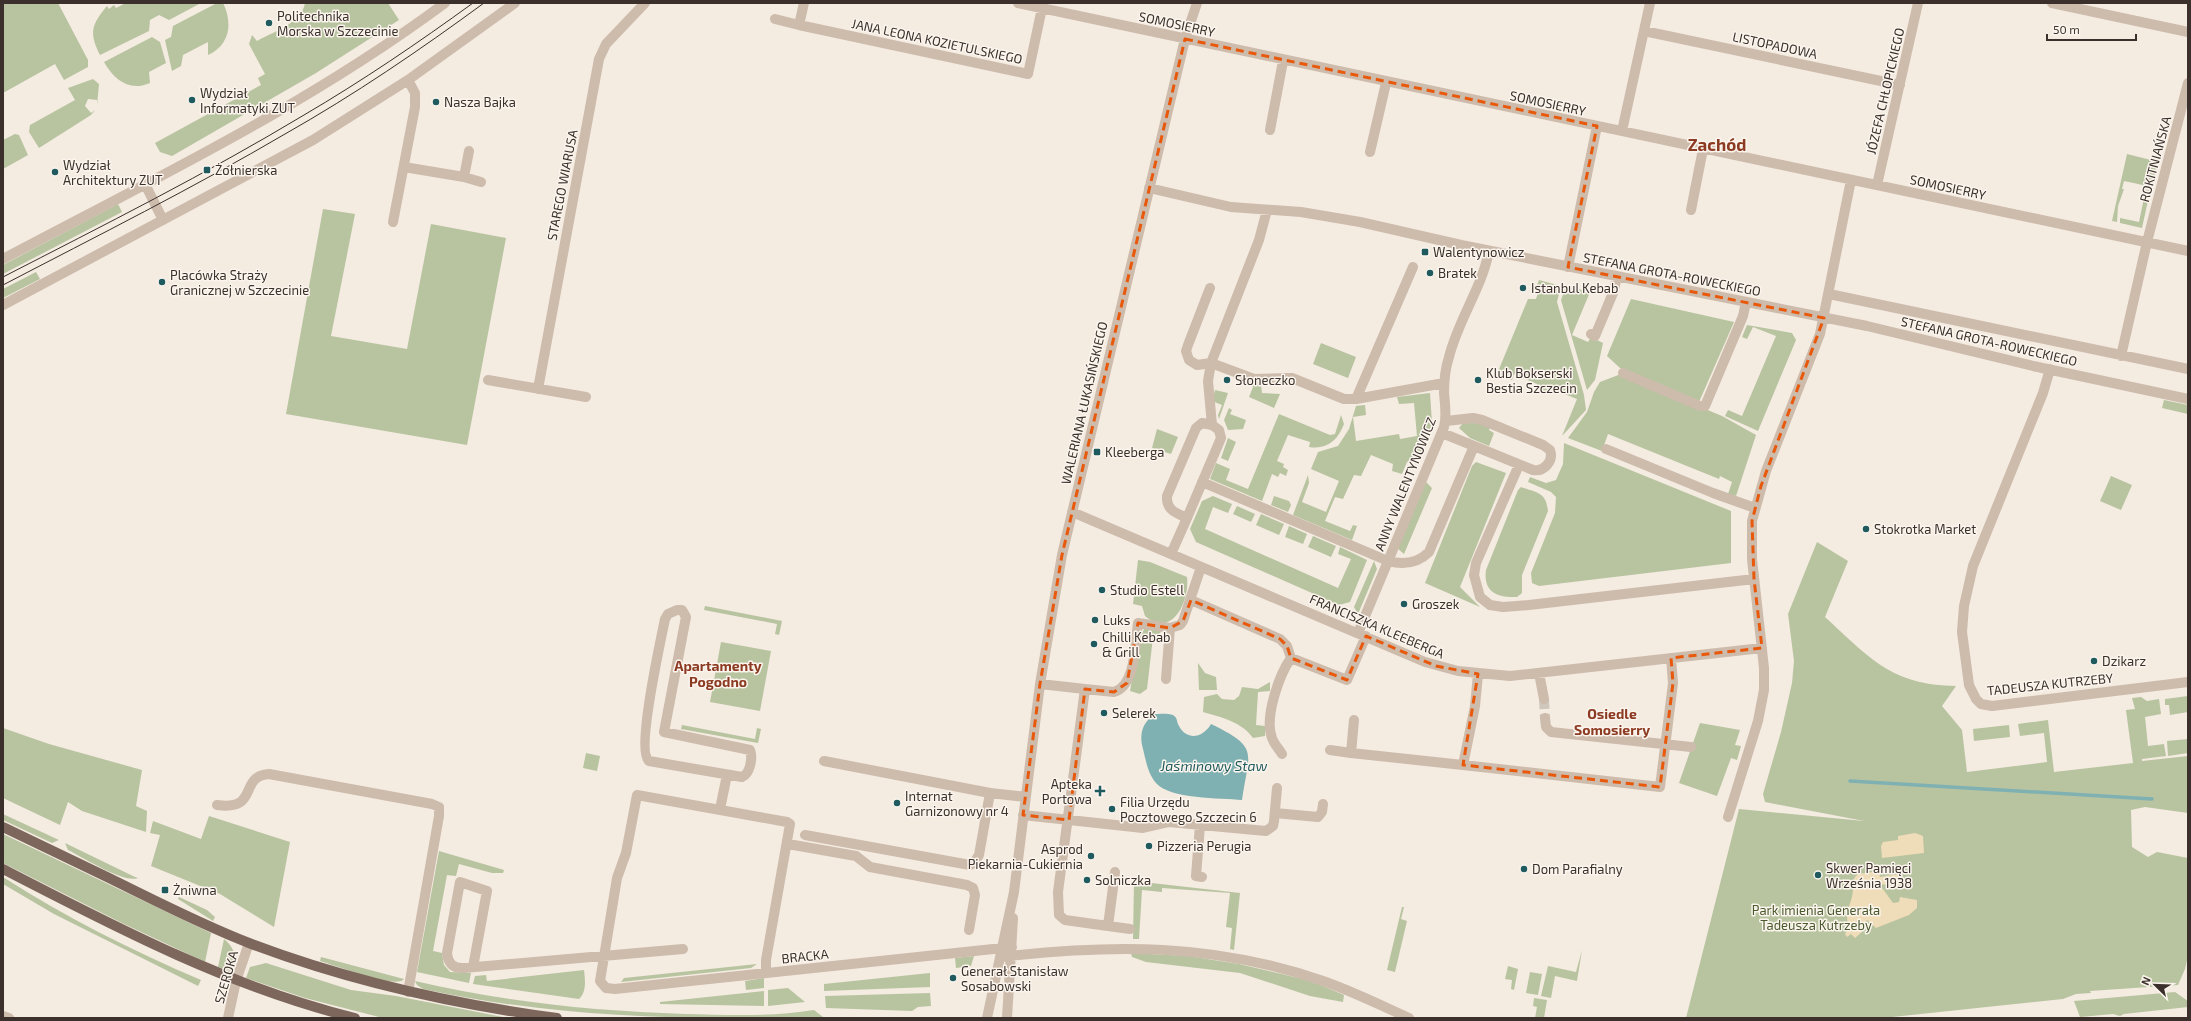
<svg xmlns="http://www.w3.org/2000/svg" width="2191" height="1021" font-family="'Exo 2',sans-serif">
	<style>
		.green { fill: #b8c4a0 }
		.sand { fill: #efdcb8 }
		.water { fill: #7fb0b2 }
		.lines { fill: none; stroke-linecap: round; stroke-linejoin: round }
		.stream { stroke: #7fb0b2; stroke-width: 3.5 }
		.minor-tunnel { stroke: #cfc6bd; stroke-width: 10; stroke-dasharray: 10 5; stroke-linecap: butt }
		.minor { stroke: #cdbbac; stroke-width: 10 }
		.major { stroke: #7d675c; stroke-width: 10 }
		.tram { stroke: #3b302b; stroke-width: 1 }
		.marked { fill: none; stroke: #e8590c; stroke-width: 3; stroke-dasharray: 8 5; stroke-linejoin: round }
		.poi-dot { fill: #1f5a5e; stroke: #fbf5ee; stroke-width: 1.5 }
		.labels { text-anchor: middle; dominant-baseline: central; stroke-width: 3; stroke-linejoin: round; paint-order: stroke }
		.poi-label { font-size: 13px; fill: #3b302b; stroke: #fbf5ee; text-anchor: start }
		.street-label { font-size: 13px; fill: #3b302b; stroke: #fbf5ee }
		.park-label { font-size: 13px; fill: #4a5a2e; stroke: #fbf5ee }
		.neighbourhood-label { font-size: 14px; font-weight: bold; fill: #8c3b22; stroke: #fbf5ee }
		.water-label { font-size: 14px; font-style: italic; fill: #1f5a5e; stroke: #fbf5ee }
		.district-label { font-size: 17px; font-weight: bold; fill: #8c3b22; stroke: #fbf5ee }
	</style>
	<rect width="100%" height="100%" fill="#f4ebe1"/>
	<path class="green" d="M3 3H58L88 60V67L64 80 55 64 3 93Z
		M126 3H201L169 20 159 15 150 20 149 31 100 55C89 33 91 25 107 6L109 9 114 5 116 8Z
		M217 3H223C233 23 230 45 208 55V42L183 55 181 66 172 71 165 40 171 37 173 26Z
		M305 3H388L399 20 316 73 172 156 160 152 155 143 261 85 258 78 265 74 249 44 252 35 257 41C273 32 302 23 305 3Z
		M152 37 160 42 166 63 149 72 150 83C130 92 114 80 104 62Z
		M93 79 99 84 97 105 98 100 88 99 85 106 91 113 95 110 91 115 39 148 29 132 30 125 75 100 68 88Z
		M15 134 19 135 28 155 3 169V140Z
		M2127 154 2151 160 2152 156 2158 158 2152 187 2124 181 2122 189H2124L2118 206 2117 222 2112 221Z
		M2144 189 2150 191 2142 228 2120 223V218L2139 222 2144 198 2142 197Z
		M118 204 122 212 3 274V265Z
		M323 209 355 214 331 336 407 349 431 224 506 238 467 445 286 414Z
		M36 272 40 279 3 298V289Z
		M1539 280 1561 286 1557 302 1584 395 1586 410 1562 436 1577 399 1552 389 1550 393 1537 388V384L1514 374 1512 380 1497 374 1528 299H1536L1538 293 1535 290Z
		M1566 286 1590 292 1572 335 1588 342 1591 337 1603 343 1595 380 1587 390 1561 300Z
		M1631 299 1734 322 1699 402 1620 368 1607 356Z
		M1747 325 1792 333 1796 340 1758 431 1725 416 1728 410 1742 416 1776 336 1753 327 1747 339 1742 337Z
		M1321 343 1356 357 1348 378 1313 364Z
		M1621 374 1722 416 1756 435 1736 496 1728 494 1732 482 1720 476 1719 479 1608 434 1602 451 1568 438 1587 412 1594 392 1600 382Z
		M1252 384H1261L1262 393 1280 394 1274 408 1249 397 1253 387Z
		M1215 390 1228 393 1219 419 1218 415 1222 405 1212 401Z
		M1430 393 1432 423 1420 456 1407 462 1402 474 1392 471 1393 464 1371 455 1361 476 1354 475 1343 499 1335 497 1325 521 1350 531 1353 525 1357 526 1352 540 1293 515 1308 475 1309 483 1302 502 1326 512 1339 481 1311 469 1318 452 1338 446 1349 429 1356 406 1365 405 1366 415 1353 417 1356 441 1399 434 1400 439 1417 436 1414 403 1399 404 1397 397Z
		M2164 400 2188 405V414L2162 408Z
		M1229 408 1232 410 1230 414 1246 420 1243 429 1228 430 1224 420Z
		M1279 414 1330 435 1335 434 1341 415 1344 424C1338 440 1327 450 1309 447L1310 442 1288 435 1277 461 1284 464 1283 467 1288 470 1286 476 1280 473 1278 477 1272 474 1262 501 1210 479 1216 463 1230 469 1226 480 1248 489Z
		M1463 423H1478L1490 427 1489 430 1494 433 1489 446 1470 438 1459 428Z
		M1157 429 1178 437 1171 454 1152 448Z
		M1228 438 1236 442 1228 461 1221 458Z
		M1564 443 1731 511V563L1539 586 1532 583 1531 573 1555 513 1556 497 1551 492 1528 482 1530 477 1546 483 1556 480 1563 464Z
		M1476 462 1506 473 1460 587 1480 607 1425 583 1472 466Z
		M2111 476 2132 485 2121 510 2100 501Z
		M1426 482 1432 488 1404 554 1397 548Z
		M1521 487C1537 493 1546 492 1548 511L1522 575V593L1517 597C1497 598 1483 592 1486 570L1518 490Z
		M1213 496 1232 504 1228 513 1213 507 1205 529 1338 588 1351 559 1338 554 1340 547 1367 560 1350 602 1339 605 1196 542 1190 529 1202 501Z
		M1274 496 1289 501 1291 505 1288 512 1271 505Z
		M1237 506 1255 514 1251 522 1233 514Z
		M1261 514 1284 524 1279 535 1256 525Z
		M1289 526 1307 534 1303 544 1285 537Z
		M1313 536 1336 546 1331 557 1308 547Z
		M1817 542 1848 561 1825 617C1870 658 1891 685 1956 686L1942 706 1962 730 1967 772 2047 762 2044 733 2020 736 2018 724 2048 720 2054 772 2133 763 2126 710 2135 709 2132 698 2141 697 2147 701 2159 699 2161 714 2145 717 2148 746 2164 744 2166 756 2142 759V761L2188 756V813L2145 807 2131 810 2132 847 2148 857 2157 852 2188 858V956L2185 969 2178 985 2090 991 2091 993 2076 994 2063 999 1883 1018H1686L1739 809 1864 821 1765 802 1763 794 1781 732 1792 683 1794 661 1788 614Z
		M1138 560 1150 562 1187 577C1190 601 1172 639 1145 616L1142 606 1133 604Z
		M1374 561 1377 569 1358 614 1354 607Z
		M705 606 782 621 779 635 775 634 777 624 704 610Z
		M1145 627 1161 631 1159 636 1153 637 1147 689 1140 694 1130 691 1139 640Z
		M721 642 771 651 760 711 710 702Z
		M1198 663 1205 673 1216 677 1217 690H1199Z
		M1270 682V691L1258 692 1256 725 1265 726V736L1253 738C1242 722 1221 717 1203 712L1204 697 1217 694 1222 699 1234 700 1239 696 1242 687 1258 689Z
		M2188 696V712L2170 715 2169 705H2165V699Z
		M1700 723 1740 730 1735 745 1741 746 1737 760 1731 758 1717 796 1679 783Z
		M682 725 755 739 757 728 761 729 758 743 681 729Z
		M2009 725 2010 737 1974 741 1973 729Z
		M3 728 49 744 142 770 136 806 147 811 146 832 82 811 68 802 60 825 3 798Z
		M2188 739V753L2168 756 2167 741Z
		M586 753 600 756 597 771 583 768Z
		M3 814 59 840 52 843 3 820Z
		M209 816 290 842 274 927 220 894 151 866 160 835 150 833 153 821 201 839Z
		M3 834 211 933 205 962 122 923 3 863Z
		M65 843 135 877 138 878C125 884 82 857 68 850Z
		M439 851 504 870 503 873H492L459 864 456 876 447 875 433 951 442 953 444 965 450 972 471 973 469 983 417 972Z
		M3 877C67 918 131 950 201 980L198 986 54 914 3 884Z
		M1134 881 1240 893 1234 950 1230 949 1232 928 1226 927 1230 893 1162 888V892L1142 890 1139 939H1133Z
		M179 897 207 910 215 917 213 921 178 899Z
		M1402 907H1404L1401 919 1407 921 1395 972 1387 970Z
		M224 939C234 947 239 959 231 971L218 967Z
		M1582 950 1577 981 1555 976 1551 998 1541 996 1548 966 1576 972Z
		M1131 953 1188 956 1239 964 1311 981 1344 995 1343 1002 1310 996 1240 973 1146 962 1132 957Z
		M974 956 971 966 956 968 955 958Z
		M321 957 404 979 403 980C393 988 334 965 320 961Z
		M266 963 351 990 396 996 508 1018H383L305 998 246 978 250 967Z
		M757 964 751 968 621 982 624 978Z
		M1508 966 1518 969 1514 990 1511 989 1512 980 1505 979Z
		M584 970C585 979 587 992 579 999L473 984 475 976 486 975 487 981Z
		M1530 972 1542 974 1538 995 1526 993Z
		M930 973V987L824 991V984Z
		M764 978V988L746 990 745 981Z
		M415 981C504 1002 594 1011 685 1014 728 1015 772 1017 814 1010L823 1017C792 1021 759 1018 728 1018 624 1018 525 1011 423 989L417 985Z
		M788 988 805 1002 768 1006V990Z
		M764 991V1006L660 1004V1002Z
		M2175 992 2188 1001V1007L2124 1014 2120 1016 2113 1014 2080 1017 2074 1001Z
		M930 993 931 1006 918 1007 912 1011 826 1008 825 996Z
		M1534 998 1547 1000 1544 1018H1535L1537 1007 1533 1006Z"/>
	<path class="sand" d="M1915 833 1923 836 1924 853 1882 858 1881 846 1883 842 1898 840V836Z
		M1879 871 1880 877 1899 874 1903 878 1900 884 1896 886 1855 881 1854 878 1858 874Z
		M1853 885 1883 889 1893 903 1899 902 1900 897 1917 900V908L1909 915 1876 928 1867 920 1863 924 1862 932 1855 938 1851 934 1847 937 1845 934C1850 928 1847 923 1847 916 1848 905 1854 898 1853 885Z"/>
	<path class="water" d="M1154 714C1159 714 1168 713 1173 715 1178 718 1176 721 1179 726 1187 741 1203 738 1211 724 1260 748 1249 751 1242 800 1221 798 1169 799 1156 783 1148 774 1146 761 1143 749 1139 734 1142 724 1154 714Z"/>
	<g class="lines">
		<path class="stream" d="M1850 781 2152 799"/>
		<path class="minor-tunnel" d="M1544 699 1545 718"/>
		<path class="minor" d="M804 3 799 25 1028 74 1042 8
			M1018 3 2188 251
			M2052 3 2188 32
			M775 19 799 25
			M1644 31 1900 85
			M1270 130 1283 61
			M1622 131 1650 3
			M1370 152 1386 83
			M404 167 464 177 481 182
			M464 177 469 151
			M145 184 163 220
			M1877 185 1918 3
			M1149 188 1231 207 1301 212 1360 222 1461 245 1867 326 2033 366 2188 399
			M1691 210 1703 149
			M393 222 415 107V93L408 80
			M3 259C154 179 308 105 445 3
			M1568 267 1597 126
			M1210 288 1188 345 1186 351 1189 360 1197 365 1211 363 1254 379 1292 378 1344 399H1356L1413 267
			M1829 294 2188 369
			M3 305 313 140 408 80 515 3
			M1591 334 1595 336 1613 293 1617 277
			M2121 356 2147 242 2188 83
			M2050 369 2043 393 1973 566 1964 606 1962 632 1969 685 1976 699 1981 704 1992 706 2188 682
			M1623 373 1700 406H1705L1743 316 1746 302
			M488 380 586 397
			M538 389 599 59 606 44 645 3
			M1356 399 1444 383
			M1442 433 1533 470C1544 472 1554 461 1550 450L1543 445 1482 420 1473 418 1446 421
			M1606 449 1713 493 1755 508
			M1519 465 1476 563 1474 575 1480 597 1490 605 1503 607 1529 605 1754 579
			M1202 482 1388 561C1403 565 1418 563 1429 552L1474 446
			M1072 512 1425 662 1458 671 1510 676 1762 648
			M1187 518 1221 438 1219 430 1212 425 1208 381 1211 363 1259 240 1267 210
			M1171 554 1187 518C1176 513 1166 510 1167 496L1196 428 1202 423 1212 425
			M1191 600 1280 639 1287 646 1291 658 1347 680 1366 636
			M677 610H682L686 617 664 732 750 750C753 758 750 774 742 777L649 761C636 751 661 639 665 619L668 614Z
			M1358 633 1444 427C1447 416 1445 405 1444 393 1444 381 1445 369 1449 357 1458 320 1482 288 1489 251
			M1539 673 1544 699
			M1166 679 1170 628 1180 625 1183 621 1201 567
			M1040 684 1085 689 1058 892 1059 915 1065 920 1108 926 1115 872
			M1085 689 1114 692C1136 686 1135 643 1138 623L1170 628
			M1545 718 1546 727 1551 732 1691 747
			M1354 720 1351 753 1463 765 1475 706 1478 674
			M1330 750 1351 753
			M1282 754C1279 749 1274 744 1272 738 1264 718 1279 675 1291 658
			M824 761 990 793
			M1463 765 1660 787 1673 683 1671 658
			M217 805C260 811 238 776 269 774L432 804 439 807V816L408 992
			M720 809 727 775
			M1275 813 1318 817 1322 812 1323 804
			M1023 815 1143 828 1169 822 1266 831 1273 826 1274 821 1277 788
			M1728 817 1758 721 1764 690V668L1752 559V521L1766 471 1820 334 1851 180
			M1200 825 1196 876 1202 877
			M805 835 970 865 974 863 979 855 990 793 1026 797
			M788 844 856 856 870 867 967 885 973 888 975 895 969 930
			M1108 926 1130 929
			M1000 957C1112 944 1214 943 1323 981 1352 991 1380 1005 1409 1018
			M473 967 487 891 460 882 447 953C448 963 453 969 464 968L683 949
			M766 973V960L790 824 787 822 637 795 626 853 617 878 600 981 606 988 615 989 1012 947
			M3 1016 9 1018
			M228 1018 236 981 249 943
			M987 1018 1014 892 1040 684 1062 555 1185 39 1197 3
			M1007 1018 1013 918"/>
		<path class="major" d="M3 827C38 844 72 860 107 877 154 900 200 924 249 943 349 981 452 1004 557 1018
			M3 869C117 928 230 987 355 1018"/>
		<path class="tram" d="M3 277C104 225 206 174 304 115 362 81 418 43 473 3
			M3 285C97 236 193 188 285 134 354 95 420 50 484 3"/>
	</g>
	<path class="marked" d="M1185 39 1597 126 1568 267 1824 318 1761 486 1752 521 1754 579 1762 648 1671 658 1673 683 1660 787 1463 765 1478 674 1436 666 1366 636 1347 680 1291 658 1287 646 1280 639 1191 600 1183 621 1170 628 1138 623 1127 683 1114 692 1085 689 1069 820 1023 815 1040 684 1062 555Z"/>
	<g class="poi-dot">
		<circle cx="269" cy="23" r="4"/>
		<circle cx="192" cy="100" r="4"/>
		<circle cx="436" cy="102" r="4"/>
		<rect x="203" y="166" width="8" height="8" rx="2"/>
		<circle cx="55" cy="172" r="4"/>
		<rect x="1421" y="248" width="8" height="8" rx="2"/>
		<circle cx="1430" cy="273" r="4"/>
		<circle cx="162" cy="282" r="4"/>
		<circle cx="1523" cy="288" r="4"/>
		<circle cx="1227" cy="380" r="4"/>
		<circle cx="1478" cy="380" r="4"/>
		<rect x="1093" y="448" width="8" height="8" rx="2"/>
		<circle cx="1866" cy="529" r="4"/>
		<circle cx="1102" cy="590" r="4"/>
		<circle cx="1404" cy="604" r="4"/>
		<circle cx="1095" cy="620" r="4"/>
		<circle cx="1094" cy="644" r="4"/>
		<circle cx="2094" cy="661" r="4"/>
		<circle cx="1104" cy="713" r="4"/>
		<path d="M1098 785h4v4h4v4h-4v4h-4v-4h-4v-4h4z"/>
		<circle cx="897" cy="803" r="4"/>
		<circle cx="1112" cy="809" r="4"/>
		<circle cx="1149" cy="846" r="4"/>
		<circle cx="1091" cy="856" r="4"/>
		<circle cx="1524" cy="869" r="4"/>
		<circle cx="1818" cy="875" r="4"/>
		<circle cx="1087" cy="880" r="4"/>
		<rect x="161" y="886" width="8" height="8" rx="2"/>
		<circle cx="953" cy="978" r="4"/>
	</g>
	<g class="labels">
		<g class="poi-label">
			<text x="277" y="16">Politechnika<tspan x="277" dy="15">Morska w Szczecinie</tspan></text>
			<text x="200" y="93">Wydział<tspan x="200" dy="15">Informatyki ZUT</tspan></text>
			<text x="444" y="102">Nasza Bajka</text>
			<text x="63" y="165">Wydział<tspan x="63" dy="15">Architektury ZUT</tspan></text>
			<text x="215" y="170">Żołnierska</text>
			<text x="1433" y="252">Walentynowicz</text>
			<text x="1438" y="273">Bratek</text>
			<text x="170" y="275">Placówka Straży<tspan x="170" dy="15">Granicznej w Szczecinie</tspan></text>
			<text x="1531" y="288">Istanbul Kebab</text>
			<text x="1486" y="373">Klub Bokserski<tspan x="1486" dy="15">Bestia Szczecin</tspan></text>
			<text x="1235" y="380">Słoneczko</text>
			<text x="1105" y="452">Kleeberga</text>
			<text x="1874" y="529">Stokrotka Market</text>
			<text x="1110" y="590">Studio Estell</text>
			<text x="1412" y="604">Groszek</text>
			<text x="1103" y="620">Luks</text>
			<text x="1102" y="637">Chilli Kebab<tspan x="1102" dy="15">&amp; Grill</tspan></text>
			<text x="2102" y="661">Dzikarz</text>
			<text x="1112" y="713">Selerek</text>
			<text x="1092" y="784" text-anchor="end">Apteka<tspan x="1092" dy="15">Portowa</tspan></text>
			<text x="905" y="796">Internat<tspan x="905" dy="15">Garnizonowy nr 4</tspan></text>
			<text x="1120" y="802">Filia Urzędu<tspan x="1120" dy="15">Pocztowego Szczecin 6</tspan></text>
			<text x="1157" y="846">Pizzeria Perugia</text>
			<text x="1083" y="849" text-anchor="end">Asprod<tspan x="1083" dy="15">Piekarnia-Cukiernia</tspan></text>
			<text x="1826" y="868">Skwer Pamięci<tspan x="1826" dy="15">Września 1938</tspan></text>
			<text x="1532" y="869">Dom Parafialny</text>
			<text x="1095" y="880">Solniczka</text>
			<text x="173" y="890">Żniwna</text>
			<text x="961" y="971">Generał Stanisław<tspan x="961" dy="15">Sosabowski</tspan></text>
		</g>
		<g class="street-label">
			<text transform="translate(1177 24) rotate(12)">SOMOSIERRY</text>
			<text transform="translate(937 41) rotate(12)">JANA LEONA KOZIETULSKIEGO</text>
			<text transform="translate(1775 45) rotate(12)">LISTOPADOWA</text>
			<text transform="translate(1885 91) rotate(-77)">JÓZEFA CHŁOPICKIEGO</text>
			<text transform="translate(1548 103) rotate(12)">SOMOSIERRY</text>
			<text transform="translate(2155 159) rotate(-75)">ROKITNIAŃSKA</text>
			<text transform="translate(562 185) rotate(-79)">STAREGO WIARUSA</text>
			<text transform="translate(1948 187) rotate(12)">SOMOSIERRY</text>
			<text transform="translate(1672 274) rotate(11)">STEFANA GROTA-ROWECKIEGO</text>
			<text transform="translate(1989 341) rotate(13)">STEFANA GROTA-ROWECKIEGO</text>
			<text transform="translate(1084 403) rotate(-77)">WALERIANA ŁUKASIŃSKIEGO</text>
			<text transform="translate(1405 484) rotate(-68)">ANNY WALENTYNOWICZ</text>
			<text transform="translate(1377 626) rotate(23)">FRANCISZKA KLEEBERGA</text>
			<text transform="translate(2050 684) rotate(-6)">TADEUSZA KUTRZEBY</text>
			<text transform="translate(805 956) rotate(-6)">BRACKA</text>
			<text transform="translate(226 977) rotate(-74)">SZEROKA</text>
		</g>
		<g class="park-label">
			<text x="1816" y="910">Park imienia Generała<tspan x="1816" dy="15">Tadeusza Kutrzeby</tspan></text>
		</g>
		<g class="neighbourhood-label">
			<text x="718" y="665">Apartamenty<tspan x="718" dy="16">Pogodno</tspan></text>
			<text x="1612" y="713">Osiedle<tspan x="1612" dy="16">Somosierry</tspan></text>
		</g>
		<g class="water-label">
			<text x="1214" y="765">Jaśminowy Staw</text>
		</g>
		<g class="district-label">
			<text x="1717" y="144">Zachód</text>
		</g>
	</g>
	<rect width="2191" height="1021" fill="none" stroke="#3b302b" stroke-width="8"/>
	<g transform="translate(2155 985) rotate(293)" stroke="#fbf5ee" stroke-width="3" paint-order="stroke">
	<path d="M0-3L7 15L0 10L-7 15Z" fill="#3b302b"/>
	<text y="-6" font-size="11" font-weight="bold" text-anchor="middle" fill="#3b302b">N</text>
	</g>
	<path d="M2047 34v6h89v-6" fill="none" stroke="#3b302b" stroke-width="2"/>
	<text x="2053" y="34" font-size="12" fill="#3b302b" stroke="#fbf5ee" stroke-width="3" paint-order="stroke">50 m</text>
</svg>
